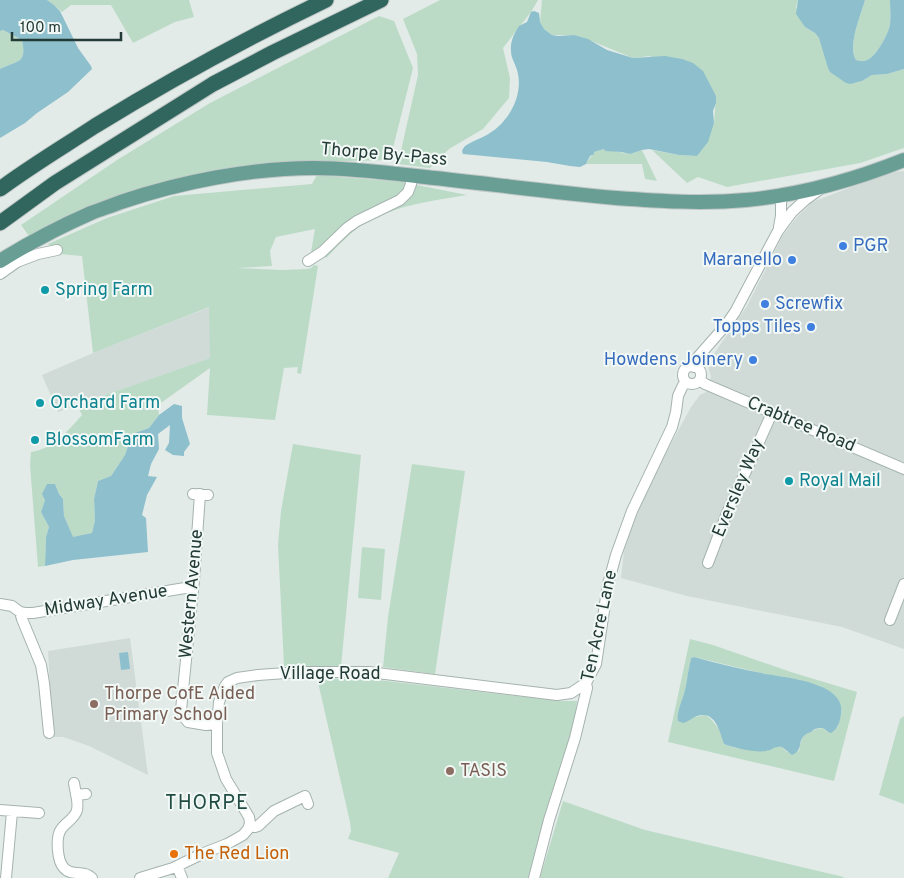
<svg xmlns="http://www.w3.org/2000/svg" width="904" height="878" font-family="Overpass,sans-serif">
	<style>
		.built { fill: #d0dbd7 }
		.green { fill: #bcdbc7; fill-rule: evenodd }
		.water { fill: #8dbfcd }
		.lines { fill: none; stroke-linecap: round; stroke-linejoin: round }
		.minor-casing { stroke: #a5b3af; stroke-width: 12 }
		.major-casing { stroke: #c1c8c7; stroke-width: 16 }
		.highway-casing { stroke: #c1c8c7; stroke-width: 17 }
		.minor { stroke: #fff; stroke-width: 10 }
		.major { stroke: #699e94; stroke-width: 14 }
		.highway { stroke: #31665e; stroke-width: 15 }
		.shop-dot { fill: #3f7fe0; stroke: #f2f8f5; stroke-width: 2 }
		.culture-dot { fill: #0f9aa8; stroke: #f2f8f5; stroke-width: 2 }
		.education-dot { fill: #8d6e63; stroke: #f2f8f5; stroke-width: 2 }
		.food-dot { fill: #e8710a; stroke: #f2f8f5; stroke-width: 2 }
		.labels { text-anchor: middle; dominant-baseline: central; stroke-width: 4; stroke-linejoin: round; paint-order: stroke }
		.street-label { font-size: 18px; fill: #233b36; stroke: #f2f8f5 }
		.shop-label { font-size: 18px; fill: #366cbe; stroke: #f2f8f5; text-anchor: end }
		.culture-label { font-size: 18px; fill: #0d838f; stroke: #f2f8f5; text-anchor: start }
		.education-label { font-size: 18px; fill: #785e54; stroke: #f2f8f5; text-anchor: start }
		.food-label { font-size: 18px; fill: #c56008; stroke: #f2f8f5; text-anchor: start }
		.quarter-label { font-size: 20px; letter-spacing: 1px; fill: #204c44; stroke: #f2f8f5 }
	</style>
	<rect width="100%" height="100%" fill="#e2ebe8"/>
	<path class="built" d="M904 171V649L842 627 687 596 621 578 624 551 632 527 648 486 691 407 700 395 706 392 711 377 708 366 711 358 747 306 783 235 797 217 812 202 891 172Z
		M210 307V358L58 412 42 375 93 353Z
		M130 638 148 775 89 746 63 737H53L51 733 49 667 48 651Z"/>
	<path class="green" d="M47 0H189L194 17 175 22 133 43 111 5H71L62 12 54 5Z
		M440 0H538L531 12 503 48 510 78 509 98 483 129 449 149 430 168 398 164 418 75 417 54 403 19Z
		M542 0H798L796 7 805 27 815 33 819 38 851 84 862 81 872 75 887 74 904 69V148L860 163 727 187 698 177 687 183 652 150 679 155 697 156 714 123 716 96 650 56 633 58 594 42 574 35H552L544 29 540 22Z
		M865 0H890C890 8 891 17 890 24 889 33 876 57 867 60 863 62 860 61 856 60 847 46 861 15 865 0Z
		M379 16 394 21 413 68 390 160 305 162 214 170 118 196 29 236 21 225 117 160 210 103Z
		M3 30 22 40C27 64 18 60 0 69V31Z
		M604 149 630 154 642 150 657 181 645 179 642 164H586L594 152Z
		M317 175 402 182 467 195C439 200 411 203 384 214 377 216 370 219 363 224 350 233 338 246 326 258L322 252H311L315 229 276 237 270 251 272 266 237 268 282 270 307 269 311 268 314 265 318 266 301 374 297 373 298 367 284 368 275 420 207 415 210 368 158 405 159 415 149 428 132 434 125 455 111 476 98 481 94 499 95 520 92 533 73 538 64 516 63 499 59 494 55 484 45 500 41 512 49 527 46 537 45 566 38 567 30 465 31 452C53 449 68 431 82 415L77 405 210 358 209 307 93 353 82 256 59 254 48 244 107 218 174 196 312 184Z
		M293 444 361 455 341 667 284 666 278 545 281 511Z
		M412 464 465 471 435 674 383 667 388 617Z
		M362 547 385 549 381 600 358 598Z
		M690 639 713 645 791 672 857 692 834 781 668 742ZM694 657 761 673 800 680 842 710 838 727 827 732 823 728C818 728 806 732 803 737 801 740 800 747 799 751L787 752 782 747H773L767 751 735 748 724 744 720 730 710 718 705 715 695 717 678 713C685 697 687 680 690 663L691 658Z
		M317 678 378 680 560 701H577L575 719 569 743 528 878H388L399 853 348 839 351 831 350 822Z
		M904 716V804L879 795 900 719Z
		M563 801 645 830 844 877 843 878H540Z"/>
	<path class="water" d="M0 0H47L54 5 60 11 78 48 91 66 92 69 68 92 37 113 25 123 0 138V69C18 60 27 64 22 40L3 30 0 31Z
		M798 0H865C861 15 847 46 856 60 860 61 863 62 867 60 876 57 889 33 890 24 891 17 890 7 890 0H904V69L887 74 872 75 862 81 851 84 846 83 830 72 828 68 819 38 815 33 805 27 796 14Z
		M534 11 539 13 540 22 544 29 552 35 558 36 574 35 588 39 607 50 633 58 665 56 682 59 693 63 703 71 716 96V103L713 111 714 123 708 142 697 156 679 155 649 149 642 150 630 154 622 152 605 151 604 149 594 152V154L590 156 586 164 580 167 570 166 547 162 463 154C461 150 463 149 465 146 476 139 489 136 499 126 514 112 523 90 517 70 515 63 511 58 511 51 510 42 514 34 519 26L527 22 531 12Z
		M174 404 182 406V418L190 444 184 452V456L173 455 165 450 169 443 170 425 158 434 159 449 151 464 148 476 157 477 147 495 142 515 146 518 148 552 73 560 45 566 46 537 49 527 41 512 45 500 42 494 47 484H55L59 494 63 499 64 516 73 537 92 533 95 520 94 499 98 481 111 476 125 455 132 434 149 428 159 415Z
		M128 652 130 669 121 670 119 653Z
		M694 657C718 664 742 669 766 674 784 677 803 679 819 686 831 690 844 700 841 714 840 722 838 729 831 733L828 732 823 728C818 728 816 728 812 731 810 733 807 733 805 735 797 741 804 750 792 755L782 747C774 746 773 750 766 751 757 753 733 748 724 744 720 733 716 710 697 716 692 718 688 722 683 723L678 721C676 713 683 699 685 690 687 681 688 672 690 663L691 658Z"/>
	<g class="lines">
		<defs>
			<path id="minor" d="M779 227 781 216V196
				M308 261 322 252 347 228 357 221 400 200 408 192 411 184 412 175
				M0 274 17 262 38 254 57 250
				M683 375a9 9 0 1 1 18 0a9 9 0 1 1-18 0Z
				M694 367 697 358 726 325 735 312 778 231 792 212 805 200 819 190
				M700 380 705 384 904 469
				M193 494 208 495
				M200 494 194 580 181 710 183 716 188 722 206 725 217 724
				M708 563 727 513 772 413
				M0 604 12 606 20 612 22 619 41 665 44 683 49 733
				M20 612 25 613H33L185 588H193
				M890 620 904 584
				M74 783C75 791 79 802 77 810 75 819 64 823 60 831 56 839 57 861 64 868 70 875 78 872 85 874 87 874 91 877 92 878
				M76 795 86 794
				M0 810 39 813
				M249 826 255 827 258 826 274 811 305 796 308 804
				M177 866 182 878
				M6 878 12 812
				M140 878 173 868 204 853 227 844 236 839 243 835 249 828 250 823 249 817 226 779 217 753V724L219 702 225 686 228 682 237 678 258 675 300 672H369L557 695 571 693 586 683
				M534 878 549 820 575 738 587 688 586 683 596 664 608 584 616 555 632 511 672 427 676 412 678 396 685 381"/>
			<path id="major" d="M0 261C29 243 59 227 91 213 101 209 111 206 121 202 180 182 251 168 314 168 348 168 382 172 416 176 483 183 549 192 616 198 659 201 702 204 746 200 800 195 854 180 904 160"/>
			<path id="highway" d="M0 189C31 166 63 147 95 126 170 80 247 38 326 0
				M0 223 55 183 213 84 272 53 381 0"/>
		</defs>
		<use href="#minor" class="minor-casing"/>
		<use href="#major" class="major-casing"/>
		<use href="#highway" class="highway-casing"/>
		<use href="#minor" class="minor"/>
		<use href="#major" class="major"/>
		<use href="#highway" class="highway"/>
	</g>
	<g class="shop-dot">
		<circle cx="843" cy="246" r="5"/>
		<circle cx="792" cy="260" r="5"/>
		<circle cx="765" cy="304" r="5"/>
		<circle cx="811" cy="327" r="5"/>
		<circle cx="753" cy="360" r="5"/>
	</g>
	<g class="culture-dot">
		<circle cx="45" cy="290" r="5"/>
		<circle cx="40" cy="403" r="5"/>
		<circle cx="35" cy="440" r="5"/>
		<circle cx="789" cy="481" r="5"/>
	</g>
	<g class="education-dot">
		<circle cx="94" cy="704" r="5"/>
		<circle cx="450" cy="771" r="5"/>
	</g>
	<circle class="food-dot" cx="174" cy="854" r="5"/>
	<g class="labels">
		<g class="street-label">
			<text transform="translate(384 155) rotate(5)">Thorpe By-Pass</text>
			<text transform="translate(801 425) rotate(23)">Crabtree Road</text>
			<text transform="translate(739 488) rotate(-67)">Eversley Way</text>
			<text transform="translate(192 594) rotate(-85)">Western Avenue</text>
			<text transform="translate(106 601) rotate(-9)">Midway Avenue</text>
			<text transform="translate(600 626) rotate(-78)">Ten Acre Lane</text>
			<text x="330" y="674">Village Road</text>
		</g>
		<g class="shop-label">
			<text x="853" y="246" text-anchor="start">PGR</text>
			<text x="782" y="260">Maranello</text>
			<text x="775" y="304" text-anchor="start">Screwfix</text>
			<text x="801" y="327">Topps Tiles</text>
			<text x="743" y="360">Howdens Joinery</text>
		</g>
		<g class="culture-label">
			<text x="55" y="290">Spring Farm</text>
			<text x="50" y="403">Orchard Farm</text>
			<text x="45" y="440">BlossomFarm</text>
			<text x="799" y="481">Royal Mail</text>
		</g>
		<g class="education-label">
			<text x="104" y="694">Thorpe CofE Aided<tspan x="104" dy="21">Primary School</tspan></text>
			<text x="460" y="771">TASIS</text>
		</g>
		<g class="food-label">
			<text x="184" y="854">The Red Lion</text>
		</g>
		<g class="quarter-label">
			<text x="207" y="804">THORPE</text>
		</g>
	</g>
	<path d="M12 32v8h109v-8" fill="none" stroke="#233b36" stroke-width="2.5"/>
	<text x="20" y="32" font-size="15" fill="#233b36" stroke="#f2f8f5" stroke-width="4" paint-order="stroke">100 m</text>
</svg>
